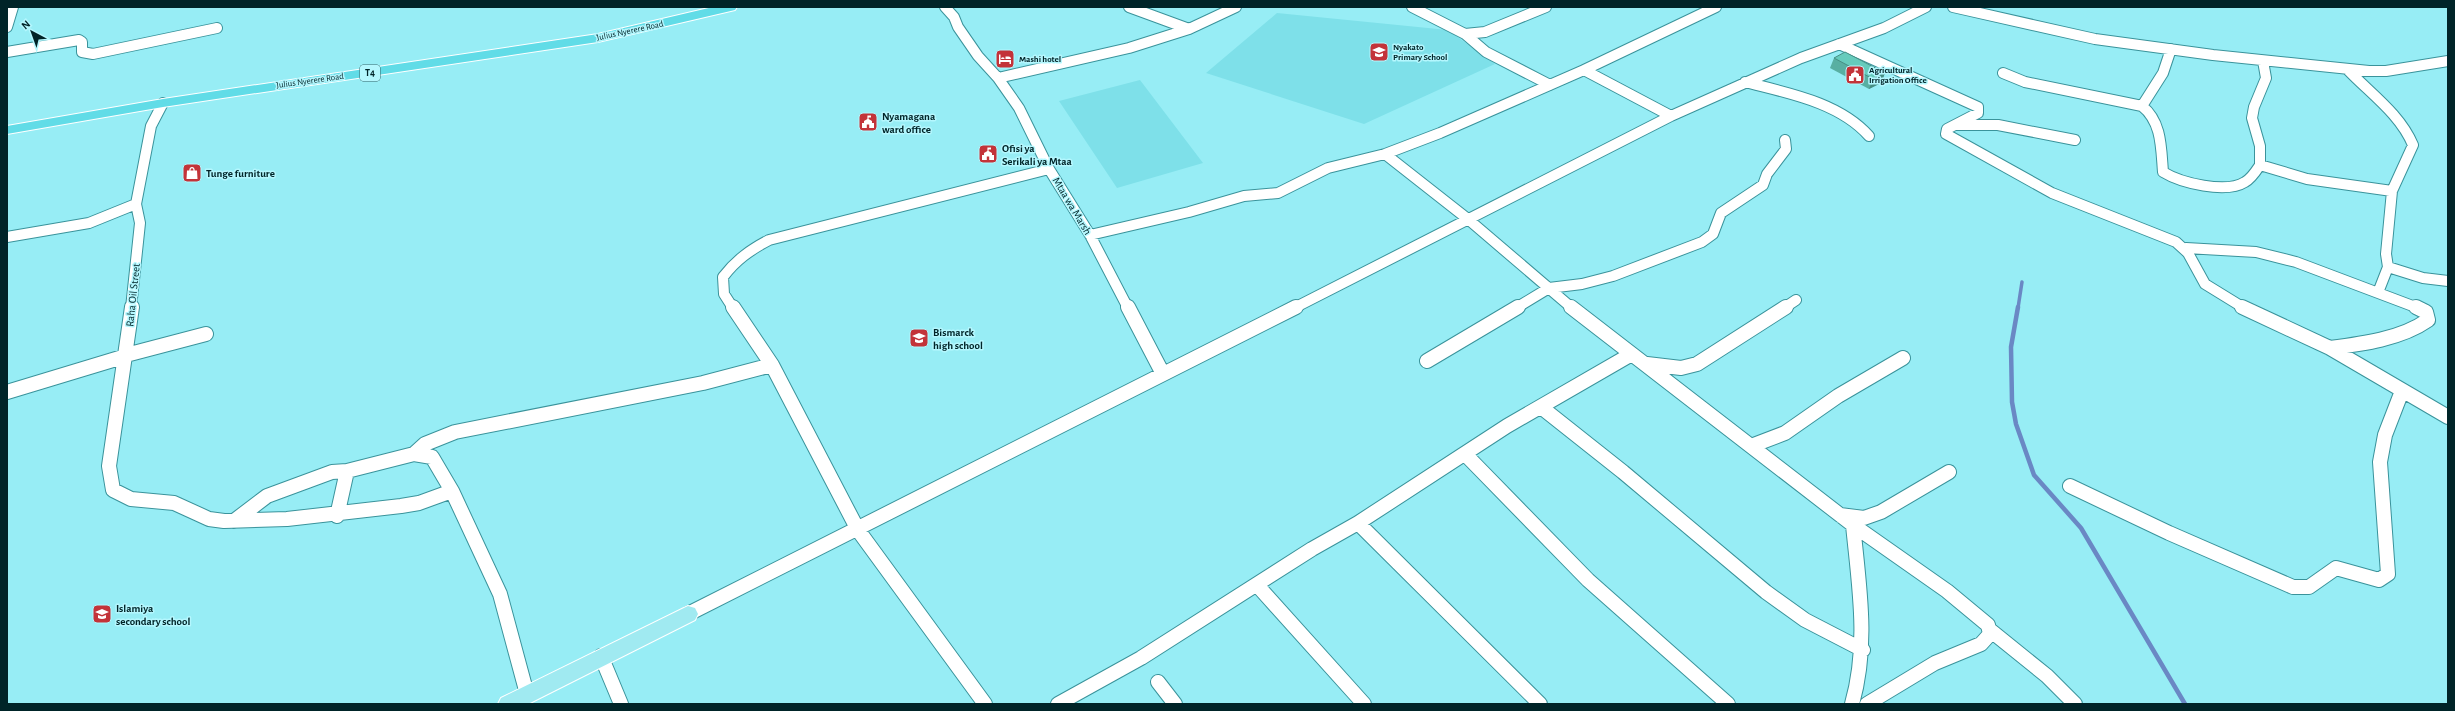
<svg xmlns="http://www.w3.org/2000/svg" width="2455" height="711" font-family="'Alegreya Sans',sans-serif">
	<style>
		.built { fill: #7ee0e9 }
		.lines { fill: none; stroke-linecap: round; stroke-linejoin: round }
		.stream-far1 { stroke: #6a88c4; stroke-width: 3.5 }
		.stream { stroke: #6a88c4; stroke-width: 4.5 }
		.minor-far1-casing { stroke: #3a939b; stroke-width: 12 }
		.minor-casing { stroke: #3a939b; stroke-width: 16 }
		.major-casing { stroke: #fff; stroke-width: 2 }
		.highway-casing { stroke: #fff; stroke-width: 2 }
		.minor-far1 { stroke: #fff; stroke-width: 10 }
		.minor { stroke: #fff; stroke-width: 14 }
		.major { fill: #a0eaf1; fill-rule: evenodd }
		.highway { fill: #61dce7; fill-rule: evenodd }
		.wall { fill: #58afa2 }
		.shaded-wall { fill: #478e84 }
		.building { fill: #66cbbc; stroke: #478e84 }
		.labels { text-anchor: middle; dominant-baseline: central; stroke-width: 3; stroke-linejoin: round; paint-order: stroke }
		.far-street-label { font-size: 9px; fill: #002428; stroke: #b4f7fe }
		.far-poi-label { font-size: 9px; font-weight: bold; fill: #002428; stroke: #b4f7fe; text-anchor: start }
		.shield { fill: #b4f7fe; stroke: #366368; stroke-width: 1 }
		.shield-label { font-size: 10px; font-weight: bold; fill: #002428 }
		.poi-label { font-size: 11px; font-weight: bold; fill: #002428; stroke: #b4f7fe; text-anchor: start }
		.street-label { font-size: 11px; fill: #002428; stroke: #b4f7fe }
	</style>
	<rect width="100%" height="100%" fill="#97edf5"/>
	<path class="built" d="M1277 13 1448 30 1495 64 1364 124 1206 73Z
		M1140 80 1203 163 1117 188 1059 101Z"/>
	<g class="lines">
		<path class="stream-far1" d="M2018 308 2022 282"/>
		<path class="stream" d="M2018 307 2011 347 2012 402 2016 424 2034 475 2081 528 2185 704"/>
		<defs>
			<path id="minor-far1" d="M945 7 954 17 958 27 978 56 998 78 1019 108 1049 169 1090 235 1128 308
				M1129 7 1189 29
				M1412 7 1465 34 1485 32 1546 7
				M1953 7 2095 39 2213 55 2369 71H2386L2448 61
				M7 27 13 7
				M1465 34 1486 52 1550 85
				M1839 44 1978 107V113L1947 129 1946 134 2052 193 2176 242 2188 253 2205 284 2244 308
				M7 52 79 40 82 42V52L93 54 217 28
				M2348 70C2371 94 2400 114 2413 145L2392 191 2386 254 2388 267 2379 290
				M2003 73 2025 82 2142 106C2162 122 2161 148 2163 172 2181 183 2226 194 2245 182 2252 178 2256 171 2260 165V146L2252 118 2254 107 2266 78 2263 61
				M998 78 1129 48 1189 29 1236 7
				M1745 82C1787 93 1839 102 1869 136
				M2142 106 2163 73 2171 49
				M1671 116 1584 70 1716 7
				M1957 125H1998L2075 140
				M1385 154 1469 220 1572 308
				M2260 165 2307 179 2392 191
				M1090 235 1189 212 1244 196 1278 193 1328 168 1385 154 1440 133 1584 70
				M7 237 89 223 136 204
				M2186 248 2256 252 2296 262 2418 308
				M2388 267 2423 278 2448 281
				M131 308 140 223 136 204 151 126 163 103
				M733 308 724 294 723 277C736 260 750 250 769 240L1049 169
				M1294 308 1671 116 1801 58 1884 28 1926 7
				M1516 308 1549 288 1582 284 1613 276 1702 242 1713 234 1721 213 1763 185 1767 174 1786 149 1785 140
				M1784 308 1796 300"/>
			<path id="minor" d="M132 307 109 466 113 490 131 499 174 503 209 519 224 521 287 519 401 506 419 503 452 491
				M733 307 772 365 858 530 985 704
				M1128 307 1163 374
				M1571 307 1853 525 1947 591 1988 625 1990 634 1981 644 1935 663 1867 704
				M2242 307 2330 348 2448 417
				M2330 348C2362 344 2401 339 2428 320L2426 312 2416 307
				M126 355 206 334
				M1427 361 1518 307
				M1647 364 1681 368 1697 364 1786 307
				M7 392 126 356
				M1541 407 1623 472 1766 592 1805 620 1863 650
				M1751 446 1785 433 1838 396 1903 358
				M414 454 425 444 455 432 703 383 772 365
				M1465 454 1588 580 1728 704
				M2070 486 2169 533 2293 587H2309L2336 568 2379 580 2388 574 2380 462 2385 435 2402 391
				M1840 515 1864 518 1881 512 1949 472
				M337 516 347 471
				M234 521 267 496 332 472 347 471 414 454 432 457 452 491 500 594 527 694
				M1358 523 1540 704
				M1257 585 1364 704
				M688 614 1296 307
				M1990 630 2047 676 2075 704
				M601 656 621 704
				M1158 682 1175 704
				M1058 704 1141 658 1312 549 1358 523 1507 426 1630 355
				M1852 704C1869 644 1859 586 1853 525"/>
			<path id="major" d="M688 606 695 608 698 614 695 620 528 704H498L501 698Z"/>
			<path id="highway" d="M713 7H737L735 10 598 42 163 107 7 134V126L163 99 598 34Z"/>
		</defs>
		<use href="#minor-far1" class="minor-far1-casing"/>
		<use href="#minor" class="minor-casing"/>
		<use href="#major" class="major-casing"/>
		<use href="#highway" class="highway-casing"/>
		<use href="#minor-far1" class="minor-far1"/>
		<use href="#minor" class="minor"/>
		<use href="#major" class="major"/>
		<use href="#highway" class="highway"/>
	</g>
	<path class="wall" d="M1834 58 1885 73 1881 83 1869 89 1830 68Z"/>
	<path class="shaded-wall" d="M1885 73 1881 83 1869 89 1873 79Z"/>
	<path class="building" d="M1845 52 1885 73 1873 79 1834 58Z"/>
	<defs>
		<symbol id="school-square" viewBox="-11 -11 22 22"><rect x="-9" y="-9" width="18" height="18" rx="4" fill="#c33339" stroke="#b4f7fe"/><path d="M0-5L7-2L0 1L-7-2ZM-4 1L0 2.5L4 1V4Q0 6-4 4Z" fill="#fff"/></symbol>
		<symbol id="hotel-square" viewBox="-11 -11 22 22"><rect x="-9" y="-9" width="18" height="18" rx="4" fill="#c33339" stroke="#b4f7fe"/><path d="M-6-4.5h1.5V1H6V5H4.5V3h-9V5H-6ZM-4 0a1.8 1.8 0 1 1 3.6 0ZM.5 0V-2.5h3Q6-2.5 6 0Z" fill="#fff"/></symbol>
		<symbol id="civic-square" viewBox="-11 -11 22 22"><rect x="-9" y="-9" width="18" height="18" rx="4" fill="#c33339" stroke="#b4f7fe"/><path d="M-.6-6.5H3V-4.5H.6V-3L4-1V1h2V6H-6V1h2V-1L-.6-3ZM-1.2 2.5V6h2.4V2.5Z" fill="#fff"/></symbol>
		<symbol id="shop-square" viewBox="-11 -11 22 22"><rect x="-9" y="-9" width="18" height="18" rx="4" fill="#c33339" stroke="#b4f7fe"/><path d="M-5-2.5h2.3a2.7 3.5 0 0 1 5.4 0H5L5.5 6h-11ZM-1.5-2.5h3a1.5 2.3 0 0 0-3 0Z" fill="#fff"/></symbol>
	</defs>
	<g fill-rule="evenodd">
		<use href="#school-square" x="1368" y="41" width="22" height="22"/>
		<use href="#hotel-square" x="994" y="48" width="22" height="22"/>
		<use href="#civic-square" x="1844" y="64" width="22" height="22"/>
		<use href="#civic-square" x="857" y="111" width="22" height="22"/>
		<use href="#civic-square" x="977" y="143" width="22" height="22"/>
		<use href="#shop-square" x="181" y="162" width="22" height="22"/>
		<use href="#school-square" x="908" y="327" width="22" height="22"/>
		<use href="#school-square" x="91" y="603" width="22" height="22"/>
	</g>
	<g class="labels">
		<g class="far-street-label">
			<text transform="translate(630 31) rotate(-12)">Julius Nyerere Road</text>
			<text transform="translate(310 81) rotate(-8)">Julius Nyerere Road</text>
		</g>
		<g class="far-poi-label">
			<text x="1393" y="47">Nyakato<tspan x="1393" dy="10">Primary School</tspan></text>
			<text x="1019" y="59">Mashi hotel</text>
			<text x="1869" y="70">Agricultural<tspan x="1869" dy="10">Irrigation Office</tspan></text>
		</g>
		<rect class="shield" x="360" y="65" width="20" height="16" rx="3"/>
		<g class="shield-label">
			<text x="370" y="73">T4</text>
		</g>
		<g class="poi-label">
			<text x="882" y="116">Nyamagana<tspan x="882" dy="13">ward office</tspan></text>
			<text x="1002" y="148">Ofisi ya<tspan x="1002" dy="13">Serikali ya Mtaa</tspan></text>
			<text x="206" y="173">Tunge furniture</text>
			<text x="933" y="332">Bismarck<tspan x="933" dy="13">high school</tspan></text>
			<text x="116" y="608">Islamiya<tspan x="116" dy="13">secondary school</tspan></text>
		</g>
		<g class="street-label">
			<text transform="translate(1072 206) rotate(59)">Mtaa wa Marsh</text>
			<text transform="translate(133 295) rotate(-84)">Raha Oil Street</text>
		</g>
	</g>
	<rect width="2455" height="711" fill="none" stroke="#002428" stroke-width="16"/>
	<g transform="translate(32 32) rotate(319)" stroke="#b4f7fe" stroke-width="3" paint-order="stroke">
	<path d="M0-3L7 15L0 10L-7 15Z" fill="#002428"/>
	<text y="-6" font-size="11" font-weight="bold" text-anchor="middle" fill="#002428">N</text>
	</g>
</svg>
